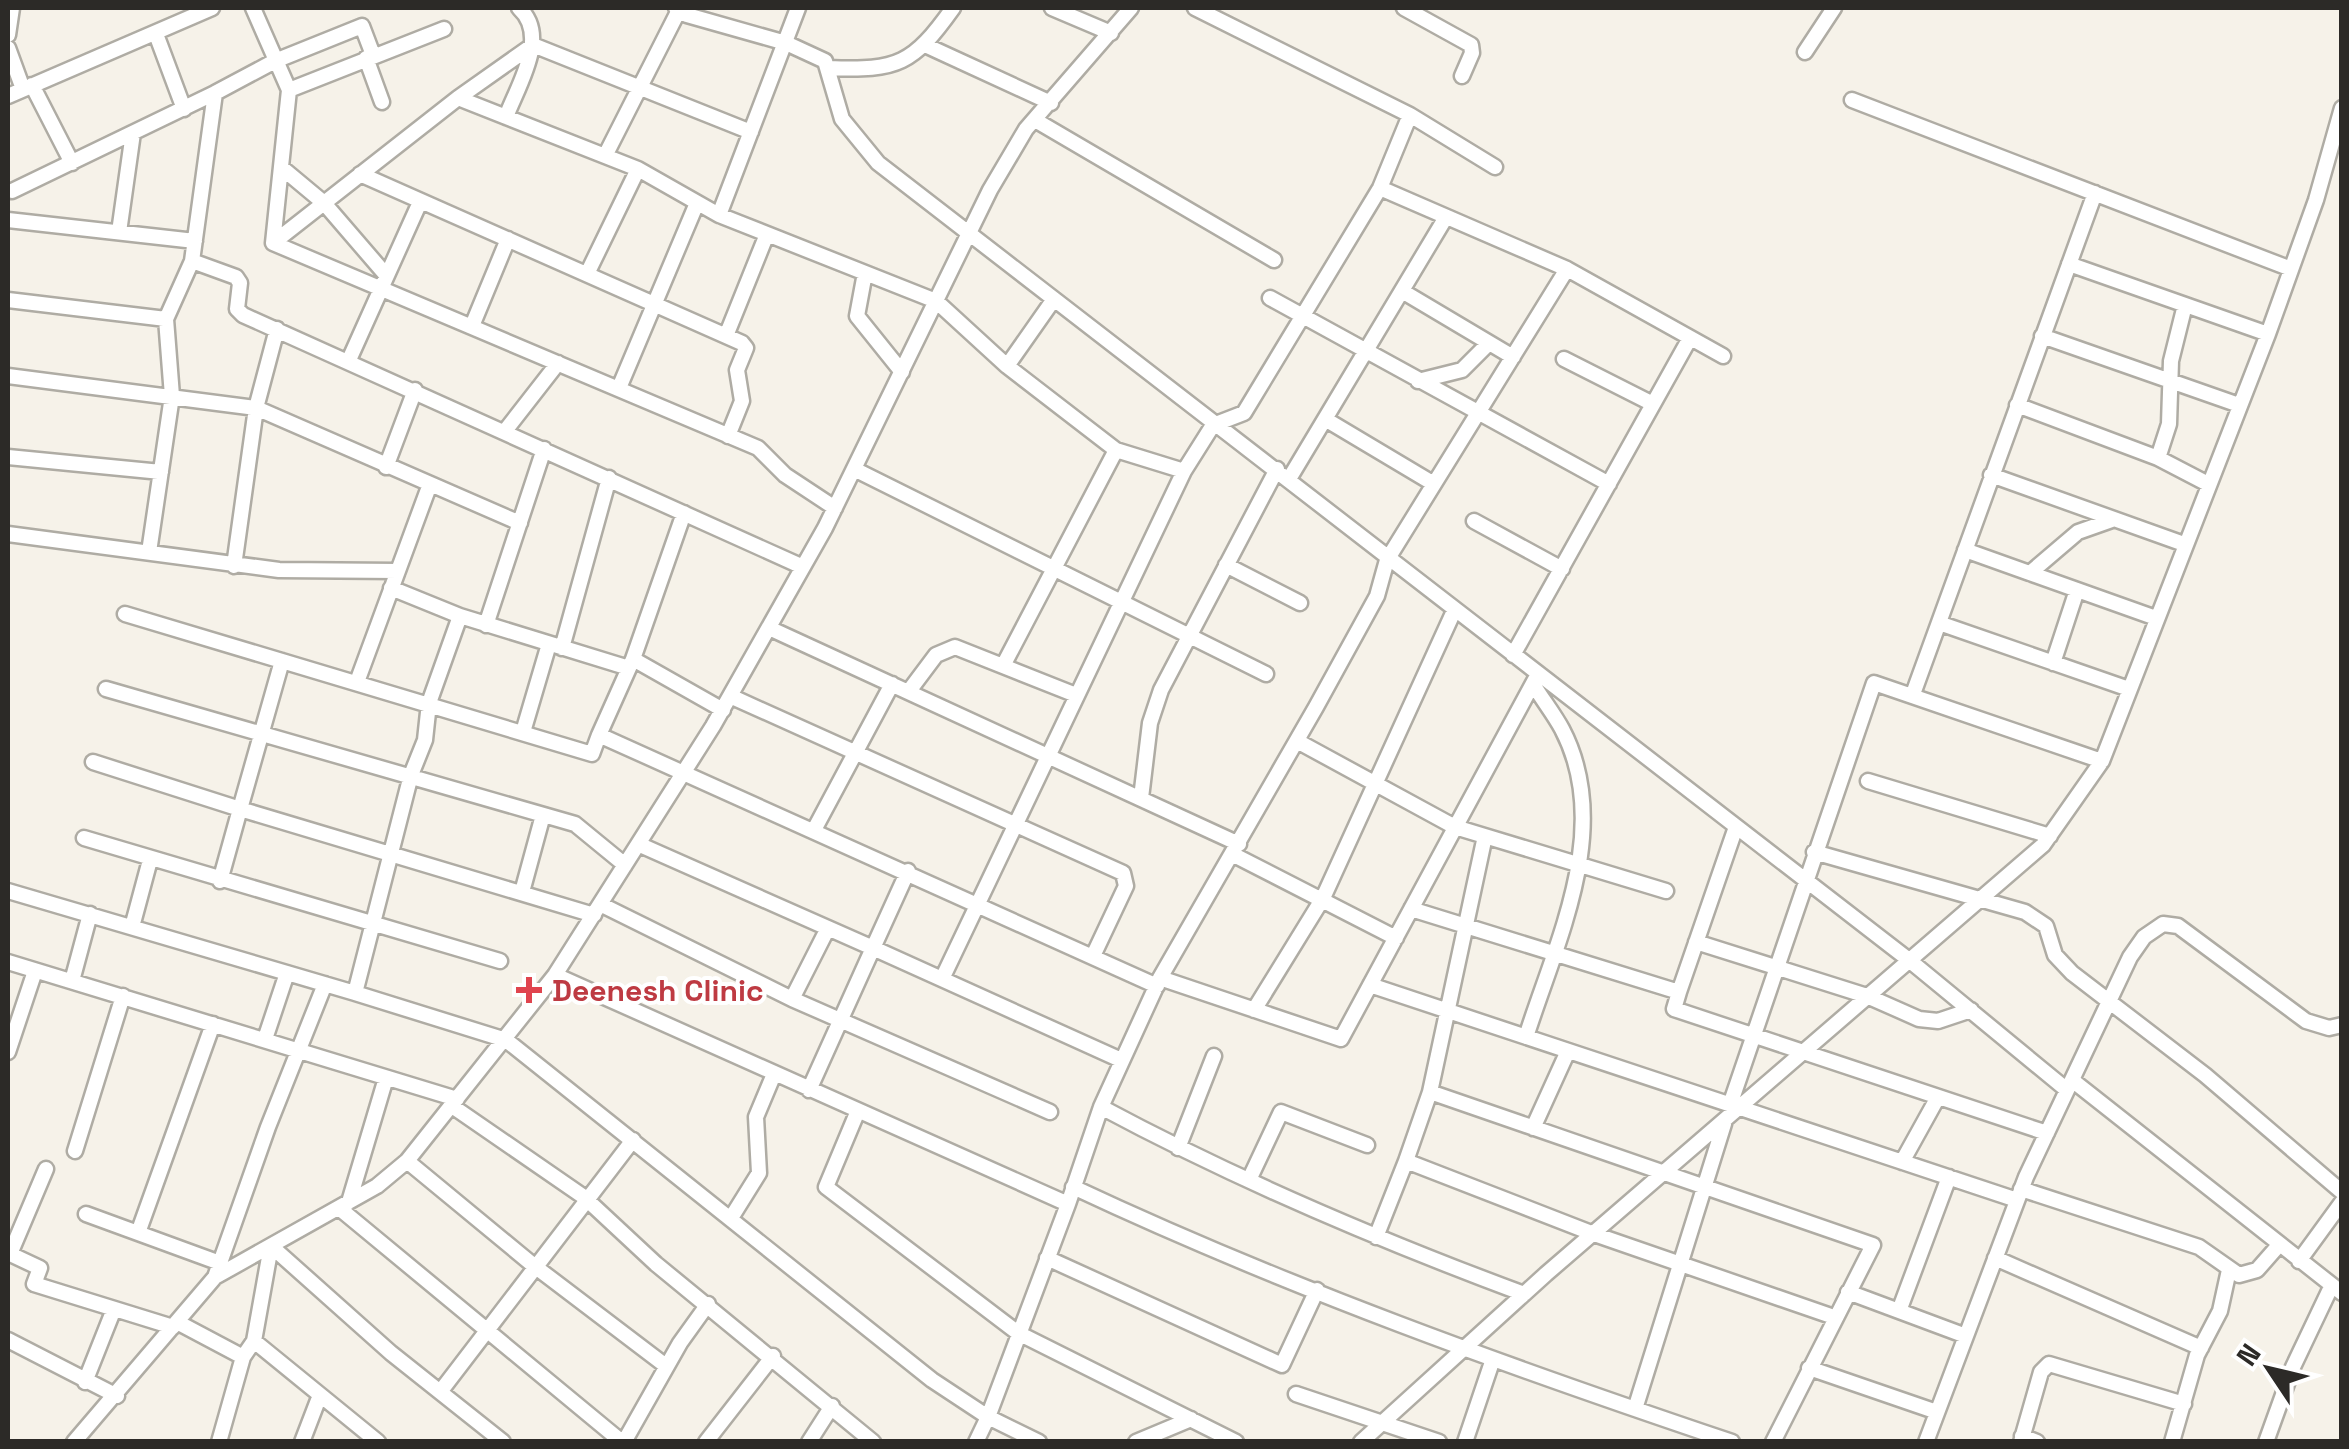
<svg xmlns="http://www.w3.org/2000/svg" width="2349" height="1449" font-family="'Space Grotesk',sans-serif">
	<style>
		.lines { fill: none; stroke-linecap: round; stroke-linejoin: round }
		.minor-casing { stroke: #afaca4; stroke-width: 19 }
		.minor { stroke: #fff; stroke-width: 14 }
		.health-dot { fill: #e0444e; stroke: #fff; stroke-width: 4 }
		.labels { text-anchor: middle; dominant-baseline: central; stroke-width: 8; stroke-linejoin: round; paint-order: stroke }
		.health-label { font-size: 30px; font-weight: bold; fill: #be3a42; stroke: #fff; text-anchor: start }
	</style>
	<rect width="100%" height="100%" fill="#f6f2e9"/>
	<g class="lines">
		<defs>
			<path id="minor" d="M253 8 289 90 273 243 458 98 638 169 719 215
				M676 8 687 15 786 43 825 61 842 119 878 163 1909 960 2067 1090
				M798 8 719 215 936 301 1007 366 1116 450 1184 471 1213 425 1244 413 1380 188 1410 115
				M1052 8 1111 33
				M1195 8 1410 115 1495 167
				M1404 8 1471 45 1472 53 1462 76
				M156 34 184 109
				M8 35 12 8
				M925 45 1051 103
				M8 48 23 89
				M1805 52 1834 8
				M366 58 382 102
				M829 68C898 71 913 64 953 8
				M32 85 72 163
				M289 90 444 29
				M215 93 275 61 362 26 373 55
				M8 96 212 8
				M458 98 533 45 751 132
				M1852 100 2291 269
				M506 117C518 85 550 36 519 8
				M1035 120 1274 260
				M605 156 679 10
				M282 168 324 203 386 275
				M360 174 742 343 746 348 737 370 742 401 728 436
				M1380 188 1567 269 1723 356
				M12 191 215 93 192 261 166 319 172 396 149 552
				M8 220 195 241
				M119 232 133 133
				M273 243 758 448 785 475 835 508
				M192 261 236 277 240 283 237 309 243 315 803 567
				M2069 264 2268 334
				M865 273 857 316 902 372
				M587 274 638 169
				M1402 291 1513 357
				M1270 298 1609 484
				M8 300 166 319
				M472 326 508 239
				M277 329 256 408 520 523
				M726 336 767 234
				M2042 336 2239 405
				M1564 359 1653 404
				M349 360 420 202
				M1007 366 1054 299
				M8 376 256 408 234 566
				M1418 381 1462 370 1489 343
				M619 388 697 203
				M2017 405 2158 458 2208 484
				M1325 419 1434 484
				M505 431 558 363
				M8 457 161 472
				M2158 458 2169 424 2171 361 2185 305
				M386 467 415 390
				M854 469 1266 674
				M1991 475 2184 544
				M1289 479 1446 217
				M1474 521 1562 569
				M8 534 279 570 398 571
				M1965 550 2156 618
				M1226 565 1300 603
				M2030 573 2078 532 2112 520
				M125 614 592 754 599 735 1157 986
				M460 616 629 668 633 659 723 710
				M1939 623 2129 689
				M486 625 544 449
				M769 628 1239 844
				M562 648 609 478
				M1513 655 1690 338
				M633 659 684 513
				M2053 663 2077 590
				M1004 664 1116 450
				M357 682 430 484
				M106 689 575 824 625 865
				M909 691 936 655 955 647 1076 695
				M1913 694 2095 193
				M730 696 1123 873 1126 886 1093 956
				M523 732 549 644
				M599 735 629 668
				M1297 741 1455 827 1666 891
				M93 762 240 809 282 661
				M1868 781 2050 836
				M1141 798 1150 723 1161 690 1277 469
				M814 830 892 684
				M84 838 500 961
				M638 844 873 948 809 1090
				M1814 852 2025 912 2046 926 2055 955 2072 973 2205 1075 2342 1192
				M1232 854 1396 938
				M908 871 873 948 1121 1060
				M220 881 240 809 594 915
				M8 891 355 993 411 775 425 740 429 703 460 616 391 588
				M522 892 543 815
				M600 904 792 999 1050 1112
				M1411 909 1679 992 1674 1009 2047 1133
				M132 927 150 860
				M1696 942 1867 996 1919 1019 1938 1021 1971 1010
				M8 962 457 1099
				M555 975 1068 1204 1101 1107 1160 978 1316 707 1377 596 1387 560 1567 269
				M1160 978 1341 1039 1538 674
				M942 979 1184 471
				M72 981 90 914
				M1370 985 2017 1200
				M1679 992 1736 827
				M355 993 506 1040 932 1380 988 1417 976 1442
				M792 999 828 928
				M1254 1010 1323 898 1454 611
				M1526 1037C1556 942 1614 828 1562 729 1554 714 1542 699 1533 684
				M265 1039 287 973
				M8 1052 35 971
				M2072 1080 2342 1293
				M1430 1092 1485 836
				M1730 1105 1874 683 2102 761
				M452 1106 584 1197 656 1264 873 1442
				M1101 1107C1237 1180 1379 1240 1524 1294
				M857 1113 826 1187 1018 1333 1236 1442
				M1533 1128 1568 1051
				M1178 1148 1214 1056
				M75 1151 123 996
				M407 1161 533 1265 666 1366
				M1406 1161 1430 1092 1873 1245 1773 1442
				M1902 1162 1938 1097
				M1249 1180 1281 1112 1367 1145
				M1073 1187C1286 1287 1509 1367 1732 1442
				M2021 1189 2199 1247 2239 1275 2257 1270 2279 1245
				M349 1202 386 1078
				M339 1208 622 1442
				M86 1214 220 1263
				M731 1218 759 1173 756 1117 774 1074
				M138 1233 213 1024
				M1376 1237 1406 1161 1594 1234 1834 1317
				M8 1253 40 1268 34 1284 173 1327
				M10 1254 46 1169
				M1047 1258 1282 1365 1317 1290
				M1995 1258 2201 1348
				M2299 1261 2342 1202
				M215 1277 268 1127 325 984
				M1848 1292 1966 1336
				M1899 1311 1949 1177
				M177 1322 243 1357
				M8 1340 117 1396
				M1809 1368 1937 1412
				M85 1382 114 1309
				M440 1392 633 1140
				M1296 1394 1439 1442
				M1635 1409 1724 1124
				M2022 1436 2037 1442
				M74 1442 215 1277 377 1186 407 1161 555 975 713 726 825 528 990 190 1026 129 1131 8
				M219 1442 243 1357 254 1341
				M302 1442 320 1395
				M378 1442 254 1341 271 1246 391 1353 503 1442
				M624 1442 680 1343 708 1304
				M706 1442 773 1356
				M809 1442 832 1406
				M1039 1442 988 1417 1068 1204
				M1136 1442 1191 1419
				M1361 1442 1546 1274 2043 845 2102 761 2268 334 2316 200 2342 108
				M1465 1442 1493 1359
				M1926 1442 2026 1177 2130 957 2144 937 2163 924 2178 926 2306 1021 2329 1028 2342 1025
				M2021 1442 2041 1372 2049 1364 2184 1404
				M2172 1442 2197 1355 2220 1311 2229 1270
				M2266 1442 2293 1367 2331 1287"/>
		</defs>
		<use href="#minor" class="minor-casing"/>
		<use href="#minor" class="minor"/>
	</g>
	<path class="health-dot" d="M524 975h10v10h10v10h-10v10h-10v-10h-10v-10h10z"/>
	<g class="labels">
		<g class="health-label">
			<text x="552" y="990">Deenesh Clinic</text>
		</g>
	</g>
	<rect width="2349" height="1449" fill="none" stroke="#2c2a27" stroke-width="20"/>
	<g transform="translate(2269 1369) rotate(305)" stroke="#ffffff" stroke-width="8" paint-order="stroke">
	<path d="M0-8L18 38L0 25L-18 38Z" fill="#2c2a27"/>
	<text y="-15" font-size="28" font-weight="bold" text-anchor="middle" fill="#2c2a27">N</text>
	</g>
</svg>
